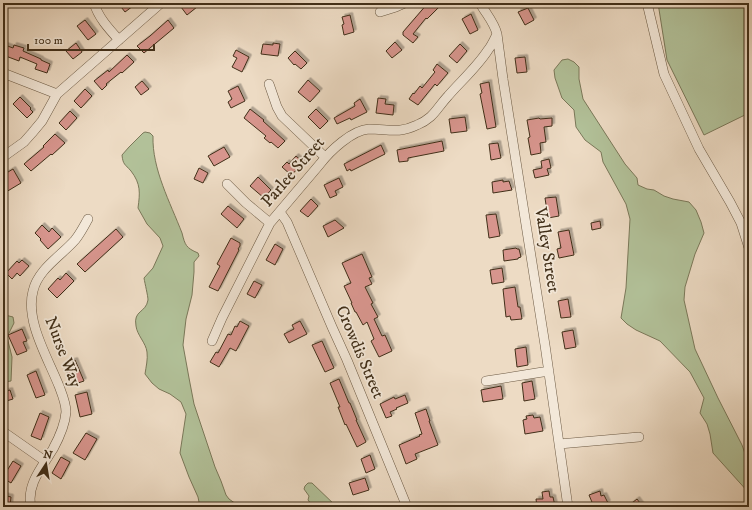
<svg xmlns="http://www.w3.org/2000/svg" width="752" height="510" font-family="'IM FELL DW Pica',serif">
	<style>
		.green { fill: #b2c199; stroke: #7a7859 }
		.building { fill: #d7958d; stroke: #412f19; filter: url(#shadow) }
		.lines { fill: none; stroke-linecap: round; stroke-linejoin: round }
		.minor-casing { stroke: #6c5a44; stroke-width: 10 }
		.minor { stroke: #f3e8d9; stroke-width: 9 }
		.labels { text-anchor: middle; dominant-baseline: central; stroke-width: 3.5; stroke-linejoin: round; paint-order: stroke }
		.street-label { font-size: 17px; fill: #412f19; stroke: #f3e8d9 }
	</style>
	<defs>
		<filter id="shadow"><feDropShadow dx="2.5" dy="-2.5" stdDeviation="0" flood-color="#0004"/></filter>
	</defs>
	<rect width="100%" height="100%" fill="#eddbc4"/>
	<filter id="stains"><feTurbulence type="fractalNoise" baseFrequency=".005" numOctaves="4"/><feColorMatrix values="0 0 0 0 .2 0 0 0 0 .09 0 0 0 0 .02 0 0 0 .5 -.17"/></filter>
	<radialGradient id="worn" r=".72"><stop offset=".6" stop-color="#630" stop-opacity="0"/><stop offset="1" stop-color="#630" stop-opacity=".3"/></radialGradient>
	<path class="green" d="M658 3H749V113L704 135 667 60Z
		M568 59 574 62 579 67V79L583 99 625 164 637 178 638 185 647 189 654 190 664 196 673 199 689 202 696 210 701 222 704 233 695 254 685 287 684 300 695 349 718 398 742 445 749 465V493L713 453 710 434 707 424 700 413 704 398 690 372 660 341 636 330 627 324 621 318 626 288 630 219 626 204 603 162 601 152 585 140 576 127 574 110 562 98 555 78 554 70 562 60Z
		M145 132 150 133 153 136C152 169 170 202 182 233 185 245 186 248 198 253L199 256 194 262V272L192 295 186 319 183 345 189 378 194 404 215 467 221 481 226 495 229 499 236 504 248 506 251 507H200L198 497 189 477 180 453 186 414 181 402 170 394 159 389 152 383 145 374C146 367 148 359 147 352 146 343 137 335 136 326 133 310 146 313 148 300 148 296 145 284 144 278L153 268 163 246 160 238 147 224 138 208C140 193 141 184 131 171 125 164 123 165 122 155L129 147 143 133Z
		M5 315 13 317 14 323 7 337 12 357 11 381 4 382 3 316Z
		M308 483H312L337 507C326 507 314 510 308 500L309 496 304 489 305 486Z"/>
	<path class="building" d="M118 3H137L125 12Z
		M186 3H202L187 15 181 7Z
		M428 3H434L439 7 427 19 426 18 413 34 418 37 413 43 403 35V32Z
		M528 8 534 20 525 25 518 12Z
		M471 14 478 30 470 34 462 19Z
		M350 15 354 32 344 35 342 25 344 24 342 17Z
		M85 20 96 34 88 40 77 26Z
		M168 20 174 28 144 53 137 46 150 36Z
		M395 42 402 50 392 58 386 51Z
		M76 43 82 52 73 59 66 51Z
		M273 43 280 44 278 56 261 54 263 44 273 45Z
		M460 44 467 51 457 63 449 56Z
		M5 45 13 48 14 45 24 48 23 51 41 59V60L50 64 47 73 35 69 37 64 20 57 19 61 3 55V52Z
		M236 50 249 57 242 72 232 67 237 58 233 56Z
		M295 51 307 63 301 69 295 64 294 65 288 58Z
		M127 55 134 62 122 73 121 72 106 84 107 85 102 90 94 81 108 70 109 72Z
		M525 57 527 72 517 73 515 58Z
		M437 64 448 73 437 86 435 84 418 105 409 99 413 93 414 94 420 86 422 88 435 72 433 70Z
		M308 80 320 91 310 102 298 92Z
		M142 81 149 89 141 95 135 87Z
		M489 82 496 127 487 129 480 94 482 93 480 84Z
		M238 86 245 101 231 108 228 102 232 99 228 91Z
		M85 89 92 96 81 108 74 101Z
		M20 97 31 108 30 109 33 112 27 118 13 104Z
		M378 98 386 99 385 104 394 105 393 115 376 113Z
		M360 99 367 112 351 120 350 118 337 124 334 118 355 106 354 103Z
		M250 109 264 120 263 121 285 141 278 148 271 142 270 143 264 138 266 136 244 118Z
		M316 109 328 121 320 129 308 117Z
		M70 111 77 118 66 130 59 123Z
		M465 117 467 131 451 133 449 119Z
		M539 118 540 119 552 118V126L544 127 546 142 540 143 541 153 531 155 528 138 530 137 527 120Z
		M55 134 65 143 52 155 51 154 31 171 24 164 44 147 43 146Z
		M442 141 444 151 408 158V161L399 162 397 150Z
		M498 143 501 158 491 160 489 144Z
		M381 145 385 154 351 171 350 169 347 171 344 164Z
		M224 147 230 157 214 166 208 156Z
		M296 156 304 163 291 175 282 167 287 162 289 164Z
		M549 159 551 168 547 169 549 175 535 178 533 170 542 168 541 161Z
		M199 168 208 173 203 183 194 179Z
		M13 169 21 183 6 192 3 186V175Z
		M258 177 271 190 264 198 250 186Z
		M339 178 343 187 335 191 337 195 330 198 324 185Z
		M503 180V182L509 181 512 190 493 193 492 182Z
		M556 197 559 216 548 218 545 198Z
		M311 199 318 206 308 217 300 211Z
		M228 206 244 219 237 228 221 214Z
		M496 214 500 236 489 238 486 215Z
		M335 220 344 228 328 237 323 226Z
		M600 221 601 228 592 230 591 223Z
		M42 225 49 232 52 228 61 237 48 249 40 240 41 239 35 233Z
		M116 229 123 237 85 272 77 264Z
		M569 230 574 255 559 258 557 249 561 248 558 232Z
		M231 238 240 243V246L238 249 239 250 218 291 209 287 220 266 217 264Z
		M275 244 283 249 275 265 266 260Z
		M516 248 517 249H519L521 257 518 258V259L504 261 503 250Z
		M362 254 372 277 369 278 372 284 365 287 373 303 371 304 378 317 374 319 382 336 385 335 392 351 379 357 371 341 374 339 367 322 363 325 356 312H355L351 303H352L344 286 351 283 342 263Z
		M22 260 29 266 20 276 17 273 12 279 6 273 17 261 19 263Z
		M502 268 504 282 492 284 490 270Z
		M66 273 74 281 57 298 48 289 58 278 60 280Z
		M254 281 262 285 255 298 247 294Z
		M515 287 518 307H520L522 319 511 320 510 316 506 317 503 289Z
		M568 299 571 317 561 318 558 301Z
		M240 321 249 326 236 351 230 348 219 367 210 362 216 352 218 353 228 334 231 335 235 326 237 327Z
		M300 321 307 334 289 343 284 334 294 329 292 325Z
		M22 329 27 341 23 342 27 351 17 355 8 335Z
		M573 330 576 347 565 349 562 332Z
		M322 341 334 368 325 372 312 345Z
		M526 347 528 365 517 367 515 349Z
		M75 360 84 381 72 385 64 364Z
		M36 371 45 395 36 398 27 375Z
		M339 379 349 403H350L357 420H356L366 442 357 447 346 424 345 425 338 407H340L330 383Z
		M532 381 535 399 524 401 522 383Z
		M501 386 503 399 483 402 481 390Z
		M10 390 13 399 3 402V392Z
		M87 392 92 414 80 417 75 395Z
		M405 395 408 403 396 408 397 409 390 412 392 416 386 418 380 404 394 397 395 399Z
		M426 409 430 421H429L438 445 415 454 417 459 406 464 399 445 420 436 419 435 422 434 415 413Z
		M40 413 49 417 41 440 31 436Z
		M533 415 534 418 540 417 543 431 525 434 523 420 527 419 526 416Z
		M86 433 97 439 85 460 73 453Z
		M370 455 375 469 366 473 361 459Z
		M61 457 70 462 61 479 52 473Z
		M13 461 21 466 11 483 3 478V477Z
		M365 478 369 490 353 495 349 483Z
		M549 491 550 497H553L555 506 537 507 536 499H543L542 492Z
		M600 491 601 496 604 495 608 503 605 504 606 507H594L589 495Z
		M3 495 11 497 10 507H3Z
		M637 499 643 507H627Z"/>
	<g class="lines">
		<defs>
			<path id="minor" d="M94 3C98 17 109 29 119 40
				M480 3C486 14 494 22 497 34L503 79 545 345 568 507
				M647 3 664 74 699 149 730 202 741 223 749 248
				M380 12 396 7 405 3
				M3 73 57 94
				M269 84 277 107 282 116 325 157
				M3 157 24 142 32 133 42 121 57 94 161 3
				M227 184 246 203 270 223
				M280 212 287 222 332 327 347 360 407 507
				M212 341 222 318 270 223 320 164C330 151 352 130 369 129 388 129 398 134 417 125 434 118 436 109 448 96 461 81 477 67 488 50 492 45 494 40 497 34
				M486 381 549 371
				M5 433 45 461
				M559 444 639 437
				M31 507C26 485 42 467 53 449 59 438 65 425 66 412 66 403 62 394 59 386 48 358 25 321 33 291 38 269 61 256 75 240 80 234 84 226 88 219"/>
		</defs>
		<use href="#minor" class="minor-casing"/>
		<use href="#minor" class="minor"/>
	</g>
	<g class="labels">
		<g class="street-label">
			<text transform="translate(293 172) rotate(-49)">Parlee Street</text>
			<text transform="translate(547 250) rotate(81)">Valley Street</text>
			<text transform="translate(63 352) rotate(69)">Nurse Way</text>
			<text transform="translate(360 352) rotate(67)">Crowdis Street</text>
		</g>
	</g>
	<rect width="752" height="510" fill="none" stroke="#eddbc4" stroke-width="16"/>
	<rect x="4" y="4" width="744" height="502" fill="none" stroke="#412f19" stroke-width="2"/>
	<rect x="8" y="8" width="736" height="494" fill="none" stroke="#412f19"/>
	<g transform="translate(46 464) rotate(12)" stroke="#f3e8d9" stroke-width="3" paint-order="stroke">
	<path d="M0-3L7 15L0 10L-7 15Z" fill="#412f19"/>
	<text y="-6" font-size="11" font-weight="bold" text-anchor="middle" fill="#412f19">N</text>
	</g>
	<path d="M28 44v6h126v-6" fill="none" stroke="#412f19" stroke-width="2"/>
	<text x="34" y="44" font-size="12" fill="#412f19" stroke="#f3e8d9" stroke-width="3" paint-order="stroke">100 m</text>
	<rect width="100%" height="100%" filter="url(#stains)"/>
	<rect width="100%" height="100%" fill="url(#worn)"/>
</svg>
